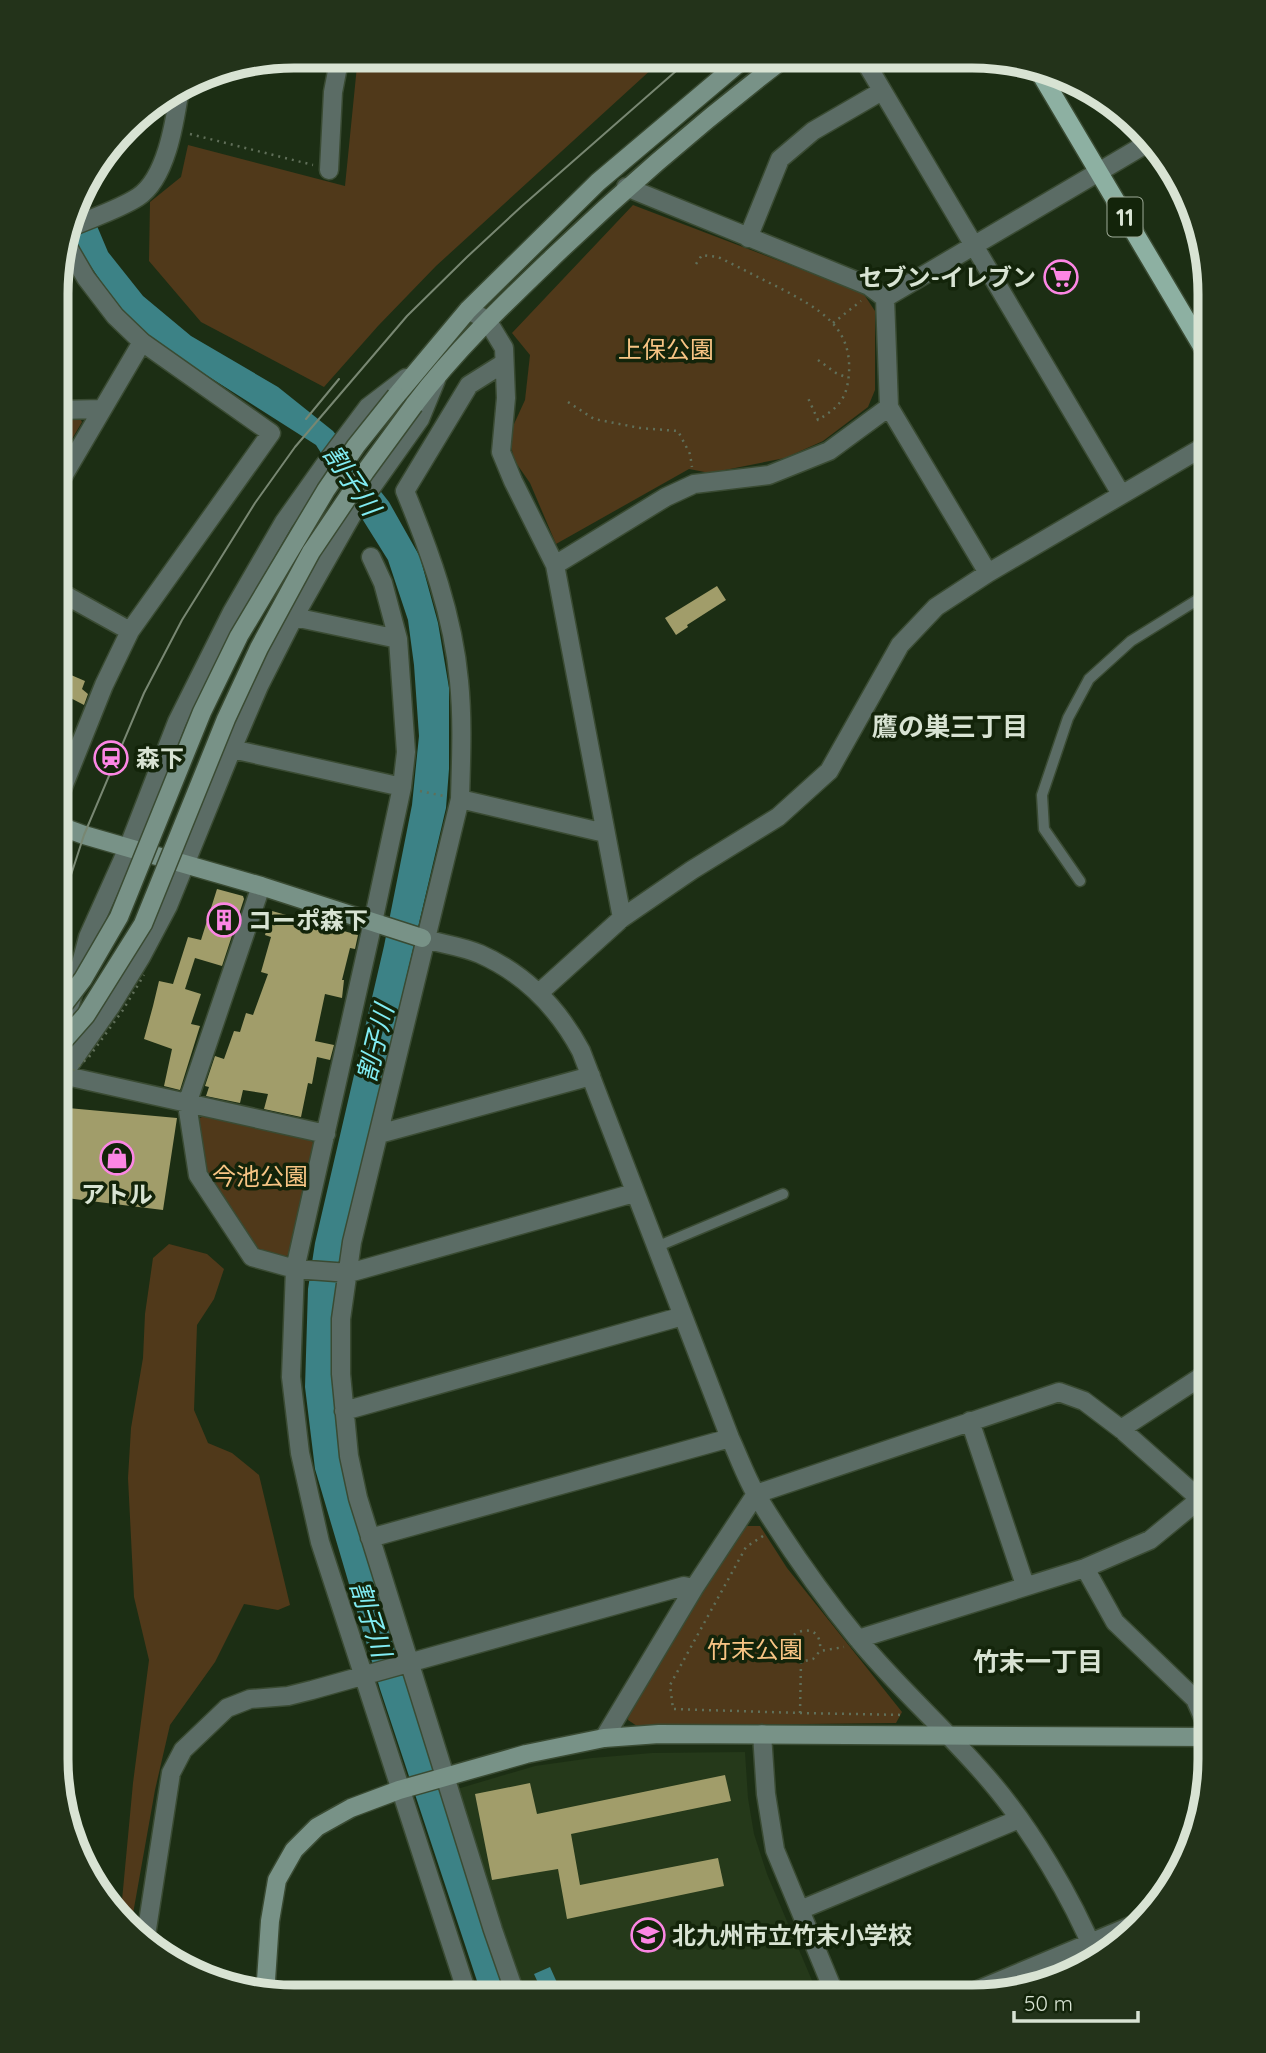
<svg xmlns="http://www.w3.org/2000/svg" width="1266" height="2053" font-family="Quicksand,'Noto Sans JP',sans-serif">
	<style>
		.built { fill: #25391a }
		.green { fill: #50391a }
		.water { fill: #3c8286 }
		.building { fill: #a19d6a }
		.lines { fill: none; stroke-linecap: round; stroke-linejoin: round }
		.lane-casing { stroke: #3a4b33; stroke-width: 13 }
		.street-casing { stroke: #3a4b33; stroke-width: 21 }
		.secondary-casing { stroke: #3a4b33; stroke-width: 21 }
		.primary-casing { stroke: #3a4b33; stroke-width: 21 }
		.path { stroke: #606f59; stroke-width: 2.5; stroke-dasharray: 2 5; stroke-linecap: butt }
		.lane { stroke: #5b6c65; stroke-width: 10 }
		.street { stroke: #5b6c65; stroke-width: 18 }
		.secondary { stroke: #789287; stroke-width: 18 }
		.primary { stroke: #8db0a2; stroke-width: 18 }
		.tram { stroke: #788772; stroke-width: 2 }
		.secondary-bridge-casing { stroke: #3a4b33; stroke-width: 21; stroke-linecap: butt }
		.path-bridge { stroke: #606f59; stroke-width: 2.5; stroke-dasharray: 2 5; stroke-linecap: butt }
		.secondary-bridge { stroke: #789287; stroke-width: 18 }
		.labels { text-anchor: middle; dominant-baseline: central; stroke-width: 7; stroke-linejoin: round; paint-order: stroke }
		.shield { fill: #13240a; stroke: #9daa97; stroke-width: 2 }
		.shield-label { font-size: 23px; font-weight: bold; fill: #d8e3d3 }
		.poi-label { font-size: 24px; font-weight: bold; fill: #d8e3d3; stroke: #13240a; text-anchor: start }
		.park-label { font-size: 24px; fill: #f7c484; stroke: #13240a }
		.water-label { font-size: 26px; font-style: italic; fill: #81ecf3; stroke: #13240a }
		.neighbourhood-label { font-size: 26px; font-weight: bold; fill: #d8e3d3; stroke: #13240a }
		.rim { fill: none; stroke: #d8e3d3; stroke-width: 9 }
	</style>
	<rect width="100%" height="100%" fill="#1c2e14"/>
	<path class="built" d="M745 1752 748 1798 754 1834 767 1874 819 1997 522 1996 457 1789 535 1766 592 1758 652 1753Z"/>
	<path class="green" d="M358 56 665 57 436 266 378 326 324 387 201 322 149 261 150 202 181 177 188 145 345 186Z
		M633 205 863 293 875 311V390L868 407 823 441 785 458 710 473 689 469 556 544 530 483 514 460 509 435 525 400 530 355 512 333Z
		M78 415 82 422 58 463V416Z
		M206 1115 310 1139 315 1145 291 1253 285 1257 261 1253 255 1247 208 1181 198 1119Z
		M169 1244 207 1254 224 1269 214 1299 197 1325 194 1410 208 1443 232 1453 259 1475 290 1605 278 1610 244 1604 215 1662 170 1725 155 1790 131 1925 121 1911 133 1783 149 1660 134 1597 128 1478 131 1428 143 1358 145 1314 153 1258Z
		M746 1526H760L787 1568 902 1712 896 1723 637 1726 628 1720 629 1706Z"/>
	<path class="water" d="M81 188 108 252 143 296 191 336 278 387 333 431 389 502 420 557 438 623 449 688V769L446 808 344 1243 332 1336 334 1400 343 1470 364 1548 505 1996H482L380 1689 315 1469 305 1387 308 1289 315 1243 384 946 412 805 419 736 414 665 408 620 388 560 316 445 173 354 146 333 117 305 77 246 69 228Z
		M550 1967 563 1996H544L534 1974Z"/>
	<path class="building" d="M717 586 726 600 687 625 688 627 676 635 665 618Z
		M57 669 85 681 82 689 88 694 84 705 57 691Z
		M217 889 243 896 244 899 222 966 195 958 185 989 201 994 191 1024 200 1026 180 1090 164 1086 172 1049 144 1039 153 1006 159 981 173 984 188 937 201 940Z
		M272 911 358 935 355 949 350 948 342 980H344L342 998 325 994 315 1041 334 1045 330 1060 317 1057 312 1084 308 1083 301 1117 264 1109 268 1094 243 1090 240 1103 206 1096 209 1087 205 1086 215 1056 224 1059 234 1031 240 1032 246 1013 253 1015 268 974 261 972 271 937 265 935Z
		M68 1108 177 1118 163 1210 58 1197Z
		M725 1775 731 1801 571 1834 580 1885 718 1858 724 1886 567 1919 558 1869 492 1880 475 1794 530 1783 537 1814Z"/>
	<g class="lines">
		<defs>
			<path id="lane" d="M1080 881 1044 829 1042 795 1068 718 1089 679 1131 641 1210 592
				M656 1247 783 1194"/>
			<path id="street" d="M863 58 1121 494
				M329 170 333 92 340 56
				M626 187 869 286 885 298
				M69 228C91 218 118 210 138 197 167 178 175 120 180 88
				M748 238 780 159 813 131 882 91
				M885 298 1146 144
				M468 310 487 320 504 348 506 398 501 452 513 481 555 565 622 918
				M504 363 469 385 405 491C430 552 453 615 459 681 463 721 461 760 460 799L352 1242 341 1319V1374L349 1456 358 1498 493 1930 516 1996
				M889 407 988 573
				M58 410 102 409
				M58 485 142 342
				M371 557 383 583 398 639 406 752 402 787 373 922 295 1269 291 1377 300 1453 320 1542 468 1996
				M555 565 666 497 694 484 769 475 829 451 889 407 885 298
				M58 591 130 631
				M294 617 398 639
				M232 749 402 787
				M460 799 605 833
				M57 802 104 685 130 631 271 433 142 342 115 316 86 278 65 242
				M261 886 187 1104 198 1175 252 1257 295 1269 349 1273 634 1193
				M422 938C441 944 462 946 480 954 525 974 558 1008 581 1051L730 1438C739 1457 746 1478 757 1496 787 1545 821 1594 858 1639 899 1689 949 1732 991 1782 1031 1829 1072 1898 1095 1954
				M539 993 622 918 692 870 778 817 829 771 900 645 936 607 988 573 1210 443
				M58 1050 88 937 128 848 177 722 232 612 284 522 323 467 368 407 406 378
				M62 1075 326 1134
				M57 1083 111 1006 141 957 168 906 232 749 259 686 294 617 352 515 420 419 436 380
				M379 1134 591 1076
				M344 1411 683 1316
				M970 1421 1025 1585
				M1121 1429 1210 1371
				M370 1538 730 1438
				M1085 1568 1115 1622 1195 1699 1209 1731
				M858 1639 1085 1568 1150 1540 1200 1499
				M762 1734 766 1794 775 1850 836 1997
				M604 1738 694 1588 756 1494 1059 1392 1084 1401 1121 1429 1210 1508
				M800 1910 1019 1819
				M145 1942 171 1773 183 1750 227 1708 250 1699 288 1696 312 1690 684 1586 694 1588
				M961 1997 1133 1925"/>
			<path id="secondary" d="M396 396 468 310 598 182 746 57
				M414 405C455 351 503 305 552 258 626 187 704 120 786 57
				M57 825 84 835 261 886 422 938
				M265 1995 270 1921 277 1880 294 1850 317 1827 351 1808 399 1790 526 1754 604 1738 659 1734 1209 1737"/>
			<path id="primary" d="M1040 73 1210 360"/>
		</defs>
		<use href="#lane" class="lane-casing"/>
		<use href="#street" class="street-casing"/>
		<use href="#secondary" class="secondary-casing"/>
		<use href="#primary" class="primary-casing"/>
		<path class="path" d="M190 134 313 165
			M696 264 702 255 718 257C739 267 759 278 780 288 817 308 852 325 849 373 847 399 839 407 818 420L808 398
			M833 323 861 301
			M818 360 836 373 848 378
			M568 402 594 419 640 428 678 431 690 454 692 467
			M420 791 444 796
			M763 1536 746 1547 670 1685 673 1709 800 1713 801 1662 813 1659 820 1651 844 1647
			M801 1662C761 1641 824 1609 820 1651
			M800 1713 905 1715"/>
		<use href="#lane" class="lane"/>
		<use href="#street" class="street"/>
		<use href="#secondary" class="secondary"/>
		<use href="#primary" class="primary"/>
		<path class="tram" d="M306 419 339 379
			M57 918 84 835 144 693 182 620 255 503 295 447 407 316 467 257 522 206 692 57"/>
		<defs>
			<path id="secondary-bridge" d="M57 1013 83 979 119 917 202 712 239 636 326 490 356 446 396 396
				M57 1048 86 1015 143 924 226 719 259 648 311 552 365 472 414 405"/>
		</defs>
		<use href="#secondary-bridge" class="secondary-bridge-casing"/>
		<path class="path-bridge" d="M57 1084 89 1057 123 1010 144 975"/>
		<use href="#secondary-bridge" class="secondary-bridge"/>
	</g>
	<defs>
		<symbol id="supermarket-ring" viewBox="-11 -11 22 22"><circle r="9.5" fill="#13240a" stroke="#fc86e4" stroke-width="1.5"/><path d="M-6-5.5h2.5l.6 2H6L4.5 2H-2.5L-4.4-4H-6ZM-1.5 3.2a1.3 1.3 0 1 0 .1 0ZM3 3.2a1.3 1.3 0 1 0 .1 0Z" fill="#fc86e4"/></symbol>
		<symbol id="station-ring" viewBox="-11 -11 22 22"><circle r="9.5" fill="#13240a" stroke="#fc86e4" stroke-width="1.5"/><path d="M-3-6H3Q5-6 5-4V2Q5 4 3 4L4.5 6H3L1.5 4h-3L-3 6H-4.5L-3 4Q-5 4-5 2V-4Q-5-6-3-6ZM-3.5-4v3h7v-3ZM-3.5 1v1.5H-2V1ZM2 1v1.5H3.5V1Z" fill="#fc86e4"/></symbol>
		<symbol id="building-ring" viewBox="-11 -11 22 22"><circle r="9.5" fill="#13240a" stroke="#fc86e4" stroke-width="1.5"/><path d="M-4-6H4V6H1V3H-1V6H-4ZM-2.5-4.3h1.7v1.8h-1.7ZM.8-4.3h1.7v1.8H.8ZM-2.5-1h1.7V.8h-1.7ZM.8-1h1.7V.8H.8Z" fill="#fc86e4"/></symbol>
		<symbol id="shop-ring" viewBox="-11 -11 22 22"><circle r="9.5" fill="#13240a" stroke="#fc86e4" stroke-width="1.5"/><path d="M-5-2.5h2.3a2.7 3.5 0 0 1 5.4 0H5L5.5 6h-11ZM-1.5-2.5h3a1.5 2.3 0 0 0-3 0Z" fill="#fc86e4"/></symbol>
		<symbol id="school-ring" viewBox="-11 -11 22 22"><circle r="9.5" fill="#13240a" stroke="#fc86e4" stroke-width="1.5"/><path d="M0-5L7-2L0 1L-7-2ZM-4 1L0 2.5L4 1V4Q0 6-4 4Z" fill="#fc86e4"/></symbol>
	</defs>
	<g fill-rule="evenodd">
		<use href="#supermarket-ring" x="1042" y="258" width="38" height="38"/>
		<use href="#station-ring" x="92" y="739" width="38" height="38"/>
		<use href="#building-ring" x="205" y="901" width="38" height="38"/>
		<use href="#shop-ring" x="98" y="1139" width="38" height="38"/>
		<use href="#school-ring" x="629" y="1916" width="38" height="38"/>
	</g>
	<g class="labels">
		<rect class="shield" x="1107.5" y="197.5" width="35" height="39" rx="5"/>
		<g class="shield-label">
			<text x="1125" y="217">11</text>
		</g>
		<g class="poi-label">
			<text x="1036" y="277" text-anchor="end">セブン-イレブン</text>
			<text x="136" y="758">森下</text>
			<text x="248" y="920">コーポ森下</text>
			<text x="117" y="1194" text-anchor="middle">アトル</text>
			<text x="672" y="1935">北九州市立竹末小学校</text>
		</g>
		<g class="park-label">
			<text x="666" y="349">上保公園</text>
			<text x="260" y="1176">今池公園</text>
			<text x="755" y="1649">竹末公園</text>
		</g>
		<g class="water-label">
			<text transform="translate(352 480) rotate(56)">割子川</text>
			<text transform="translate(375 1043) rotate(-76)">割子川</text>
			<text transform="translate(371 1619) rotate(72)">割子川</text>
		</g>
		<g class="neighbourhood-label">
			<text x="950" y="726">鷹の巣三丁目</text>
			<text x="1038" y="1661">竹末一丁目</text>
		</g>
	</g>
	<path d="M0 0H1266V2053H0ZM294 68H972A226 226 0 0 1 1198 294V1759A226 226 0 0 1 972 1985H294A226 226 0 0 1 68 1759V294A226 226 0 0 1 294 68Z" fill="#23331a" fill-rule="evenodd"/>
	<path class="rim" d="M294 68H972A226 226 0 0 1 1198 294V1759A226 226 0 0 1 972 1985H294A226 226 0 0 1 68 1759V294A226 226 0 0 1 294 68Z"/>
	<path d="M1014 2011v10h124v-10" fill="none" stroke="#d8e3d3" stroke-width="3.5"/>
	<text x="1024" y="2011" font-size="21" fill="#d8e3d3" stroke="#13240a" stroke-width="5" paint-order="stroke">50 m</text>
</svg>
